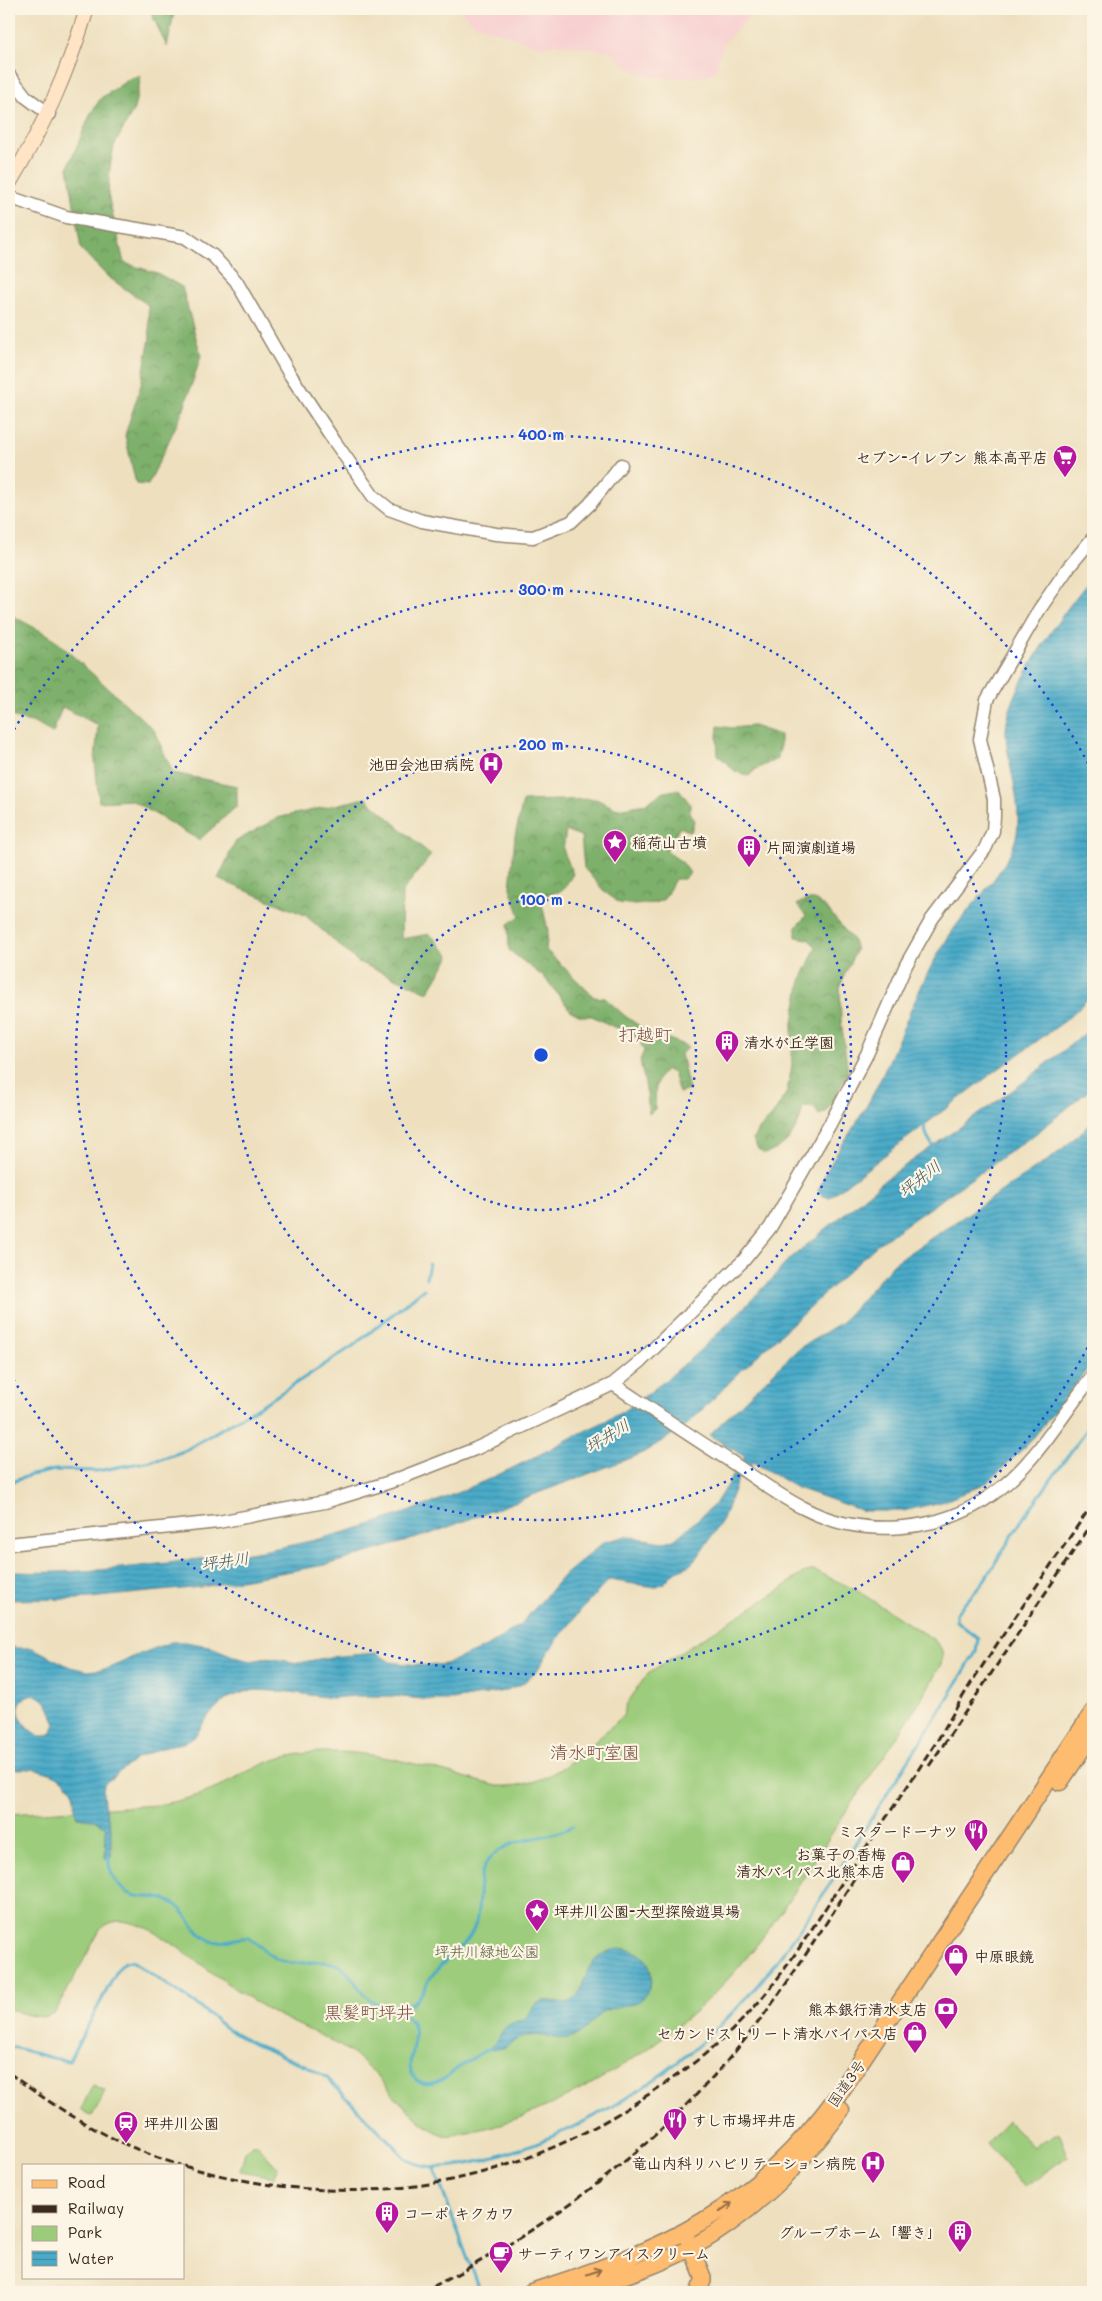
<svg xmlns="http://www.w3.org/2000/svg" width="1102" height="2301" font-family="Mali,'Klee One',sans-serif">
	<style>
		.built { fill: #f7cfd0 }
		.forest { fill: url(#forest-crowns); stroke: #5c6d44 }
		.park { fill: #9ccc7b; stroke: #6c7b4c }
		.water { fill: url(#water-rules); stroke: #426a74; fill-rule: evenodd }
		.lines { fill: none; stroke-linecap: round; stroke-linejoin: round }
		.stream { stroke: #4aabc9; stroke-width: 3 }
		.tertiary-casing { stroke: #94856e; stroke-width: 15 }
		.secondary-casing { stroke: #94856e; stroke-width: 16 }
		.primary-casing { stroke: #94856e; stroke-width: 18 }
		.trunk-casing { stroke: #94856e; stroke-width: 19 }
		.tertiary { stroke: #fff; stroke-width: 12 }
		.secondary { stroke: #ffe4c6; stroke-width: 14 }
		.primary { stroke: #febc70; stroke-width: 15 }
		.trunk { stroke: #febc70; stroke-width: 16 }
		.rail { stroke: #3b2a1e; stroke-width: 3; stroke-dasharray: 8 4; stroke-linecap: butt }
		.oneway { stroke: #936c43 }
		.ring { fill: none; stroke: #1d4ed8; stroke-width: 2.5; stroke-dasharray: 2.5 5 }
		.labels { text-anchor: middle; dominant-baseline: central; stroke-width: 4.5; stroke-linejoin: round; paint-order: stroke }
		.poi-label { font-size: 15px; font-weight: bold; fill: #3b2a1e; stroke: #fcf5e5; text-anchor: start }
		.park-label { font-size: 15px; fill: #585b3a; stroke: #fcf5e5 }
		.street-label { font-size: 15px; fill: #3b2a1e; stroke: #fcf5e5 }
		.water-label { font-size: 16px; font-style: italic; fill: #40575a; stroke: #fcf5e5 }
		.quarter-label { font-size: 18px; fill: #774e41; stroke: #fcf5e5 }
		.centre { fill: #1d4ed8; stroke: #fcf5e5; stroke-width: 2.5 }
		.ring-label { font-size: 15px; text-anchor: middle; font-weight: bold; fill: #1d4ed8; stroke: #fcf5e5; stroke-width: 4.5; stroke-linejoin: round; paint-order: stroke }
	</style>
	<defs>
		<pattern id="forest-crowns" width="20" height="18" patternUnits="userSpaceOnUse" patternTransform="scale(1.25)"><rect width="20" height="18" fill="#7db06b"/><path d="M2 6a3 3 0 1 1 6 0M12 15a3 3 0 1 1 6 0" fill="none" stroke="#688f57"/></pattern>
		<pattern id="water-rules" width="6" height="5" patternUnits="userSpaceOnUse" patternTransform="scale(1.25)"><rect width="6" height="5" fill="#4aabc9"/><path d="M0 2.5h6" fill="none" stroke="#3f8ba3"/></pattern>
	</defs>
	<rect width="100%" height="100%" fill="#fcf5e5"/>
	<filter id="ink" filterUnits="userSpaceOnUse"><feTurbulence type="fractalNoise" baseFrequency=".02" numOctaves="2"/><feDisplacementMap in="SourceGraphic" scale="10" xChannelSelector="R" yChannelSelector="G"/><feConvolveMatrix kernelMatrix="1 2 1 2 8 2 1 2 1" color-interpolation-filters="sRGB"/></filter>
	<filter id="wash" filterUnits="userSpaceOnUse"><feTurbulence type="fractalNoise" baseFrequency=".0096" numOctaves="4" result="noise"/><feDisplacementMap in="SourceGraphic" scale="20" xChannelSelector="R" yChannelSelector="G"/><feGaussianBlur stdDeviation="1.12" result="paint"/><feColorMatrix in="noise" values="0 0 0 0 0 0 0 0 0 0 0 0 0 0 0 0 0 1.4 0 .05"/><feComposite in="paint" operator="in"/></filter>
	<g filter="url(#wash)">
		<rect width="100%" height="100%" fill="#eee0bf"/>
		<path class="built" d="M458 9H750L749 17 724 43 714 73 693 78 652 77 628 68 610 51 554 44 542 47 476 25Z"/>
		<path class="forest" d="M153 9H175L167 47 152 15Z
			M141 76 134 109 114 146 110 167 108 195 124 263 157 273 182 287 201 356 183 411 148 485 136 484 125 435 141 385 150 338 148 305 107 276 81 249 68 167 91 113 101 98 131 78Z
			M9 614 52 637 154 730 173 773 237 786V806L199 840 131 800 99 802 95 761 98 725 62 707 53 733 32 722 17 719 9 714Z
			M718 726 731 728 753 726 780 735V750L777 759 756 769 749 776 735 771 718 755 717 737Z
			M679 789 690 804V814L694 821 691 832 680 827 666 851 682 862 690 873 684 879H675L664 899 655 903 635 905 619 903 604 891 584 868 581 836 566 831 563 849 573 874 562 891 540 896 548 930 546 950 594 997 605 998 625 1016 654 1036 667 1038 688 1047 681 1054 689 1090 679 1093 673 1073 667 1070C653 1077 656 1095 655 1109L649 1114 647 1094 640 1060 644 1051 639 1040 625 1029 614 1027 592 1016H581L571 1011 546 979 509 950 508 924 520 916 510 888 515 836 523 801 596 799 617 809 646 804 661 793Z
			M366 798 431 855 402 892 401 939 430 934 450 956 428 992 358 962 305 915 218 879 235 842 277 818Z
			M805 900H815L827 909 853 940 856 950 844 976 840 989 841 1020 848 1073 826 1112 819 1115 814 1108 803 1106C800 1128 786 1149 764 1154L757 1148 753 1140 757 1131 772 1116 787 1092 792 1065V1028L801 980 816 947 808 939 796 937V927L806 916 797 905Z"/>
		<path class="park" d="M810 1571H815L856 1590 934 1640C942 1647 944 1653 941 1664 914 1716 878 1764 845 1813 811 1865 779 1921 738 1968 682 2033 585 2097 504 2123 486 2129 467 2132 449 2136 417 2131 384 2079 358 2058 330 2036 295 2026 265 2008 237 1992 212 1972 187 1954 173 1944 158 1932 142 1926 127 1921 113 1917 100 1930L56 2011C44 2023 24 2013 9 2009V1814L158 1805C178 1801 200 1796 219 1787 237 1777 254 1767 274 1760 347 1737 426 1768 497 1786 553 1789 584 1750 623 1716L626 1705 648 1673 781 1589 803 1573Z
			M93 2085 105 2091 92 2116 81 2109Z
			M1008 2121 1033 2147 1059 2132 1068 2156 1026 2186 1017 2179 987 2144Z
			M255 2143 277 2167 275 2177 240 2171 245 2152Z"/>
		<path class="water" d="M1093 576V994L1065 1021 994 1072 830 1197 823 1196 818 1191C831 1156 855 1129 872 1096 900 1044 916 985 949 936 969 905 1001 879 1014 844 1026 814 1008 768 1006 736 1003 693 1066 608 1093 576Z
			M1093 1027V1087L1038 1132 878 1244 743 1369 686 1426 641 1454 430 1534 330 1564 202 1587 78 1599 9 1600V1572C64 1574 120 1569 175 1562 197 1559 220 1557 243 1554 357 1537 466 1495 567 1440 587 1429 609 1421 628 1408 684 1370 730 1322 777 1274L785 1263 886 1179 1020 1085Z
			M1093 1122V1362L1030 1442 988 1482 945 1501 903 1511H863L797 1488 753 1462 738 1479 723 1519 697 1558 690 1565 675 1572 664 1583 654 1587 609 1580 581 1610 551 1648 536 1672 522 1684 504 1691 453 1700H431L394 1696H356L332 1698 289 1692 256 1690 245 1692 228 1698 209 1715 195 1736 183 1743 166 1746 137 1758 104 1784 103 1791 104 1804 111 1827V1857L105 1858 106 1827 92 1819 77 1817C73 1809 77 1802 74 1794 65 1771 30 1766 9 1770V1645L16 1648H33L70 1667 88 1671 110 1668 135 1656 171 1642H185L209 1646 238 1658 251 1661 267 1658 299 1663 329 1657 377 1653 390 1662 428 1666 445 1664 486 1647 520 1625 565 1574 604 1542 626 1536 663 1542 674 1540 715 1504 745 1457 709 1435 798 1349 842 1322 894 1263 1054 1156ZM34 1695C48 1698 51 1710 55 1723L52 1733C49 1734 47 1736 44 1736 32 1739 0 1702 34 1695Z
			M619 1948C630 1949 642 1952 648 1963 656 1979 649 1998 632 2004 622 2008 612 2007 603 2012 593 2019 588 2030 577 2035 560 2044 546 2033 529 2036 513 2038 509 2050 491 2050L490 2047C499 2041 499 2033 507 2026 513 2021 522 2022 527 2016 531 2012 534 2005 540 2002 553 1997 564 2010 576 1997 581 1993 582 1986 584 1980 589 1962 601 1952 619 1948Z"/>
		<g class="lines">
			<path class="stream" d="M923 1122 927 1136 934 1148
				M426 1278 429 1264
				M9 1483 31 1475 55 1470 97 1471 161 1459 184 1451 273 1398 353 1346 424 1289
				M109 1854C108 1865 110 1871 115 1880 133 1907 150 1890 173 1903 189 1912 193 1934 211 1941 224 1945 236 1936 249 1938 262 1946 269 1959 286 1962 302 1966 318 1958 335 1964 350 1970 355 1985 366 1996 379 2008 400 2012 415 2001 424 1993 427 1981 434 1973 447 1957 466 1948 474 1928 484 1905 472 1875 492 1856 515 1835 547 1841 573 1826
				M397 2008C426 2027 411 2041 410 2066 410 2071 413 2076 416 2080 428 2090 439 2082 450 2074 464 2063 477 2055 492 2047
				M9 2046 52 2058 69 2061 118 1969 125 1962 132 1961 196 2004 227 2029 253 2044 307 2066 327 2078 408 2160C437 2176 484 2161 514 2151 617 2116 711 2049 776 1962 805 1924 830 1884 855 1844 896 1780 937 1717 976 1652L978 1638 956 1621V1613L982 1584 1022 1520 1093 1421
				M434 2168 480 2292"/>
		</g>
	</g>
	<g filter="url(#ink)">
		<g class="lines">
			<defs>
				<path id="tertiary" d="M9 75 26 97 49 114
					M9 197 66 217 185 237 213 256 236 281 289 373 335 442 373 496 389 509 422 521 496 534 533 537 571 522 590 504 621 465
					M613 1384C652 1410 690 1436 730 1461 754 1477 777 1495 803 1508 862 1539 940 1533 993 1494 1035 1464 1061 1416 1093 1376
					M9 1544 218 1522 325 1502 390 1482 475 1449 613 1384 641 1361 744 1260 770 1228 830 1124 867 1054 906 965 932 919 985 849 993 831 994 816V799L980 739 987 700 1039 610 1068 568 1093 538"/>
				<path id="secondary" d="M9 184C45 124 66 76 87 9"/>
				<path id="primary" d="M685 2233 703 2277V2281L698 2292"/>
				<path id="trunk" d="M1060 1782 1093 1733
					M531 2292C666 2249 753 2211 839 2094L1093 1712
					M569 2292C620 2278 676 2261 720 2230 767 2198 808 2156 841 2110"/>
			</defs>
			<use href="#tertiary" class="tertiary-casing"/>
			<use href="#secondary" class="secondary-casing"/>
			<use href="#primary" class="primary-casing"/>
			<use href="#trunk" class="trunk-casing"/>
			<use href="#tertiary" class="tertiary"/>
			<use href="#secondary" class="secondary"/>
			<use href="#primary" class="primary"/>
			<use href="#trunk" class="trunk"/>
			<path class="rail" d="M929 1766 1093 1522
				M9 2073C61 2112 117 2146 180 2165
				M184 2166C346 2213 498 2193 640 2100 671 2080 702 2059 729 2033 777 1989 811 1929 847 1875 878 1830 908 1786 937 1741 950 1720 961 1698 975 1677 1014 1618 1054 1561 1093 1503
				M422 2292C544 2232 655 2150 742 2043 789 1985 828 1919 869 1856"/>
		</g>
		<defs><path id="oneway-shaft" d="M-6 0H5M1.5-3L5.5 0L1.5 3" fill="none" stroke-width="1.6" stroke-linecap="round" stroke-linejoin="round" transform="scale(1.25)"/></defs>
		<g class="oneway">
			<use href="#oneway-shaft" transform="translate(726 2207) rotate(-34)"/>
			<use href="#oneway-shaft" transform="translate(594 2272) rotate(-19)"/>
		</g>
	</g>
	<g class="ring">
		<circle cx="541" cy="1055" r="155"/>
		<circle cx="541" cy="1055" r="310"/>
		<circle cx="541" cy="1055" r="465"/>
		<path d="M1091 1341A620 620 0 0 1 10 1374M10 736A620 620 0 0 1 1091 769"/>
	</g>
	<defs>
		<symbol id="supermarket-pin" viewBox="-11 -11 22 30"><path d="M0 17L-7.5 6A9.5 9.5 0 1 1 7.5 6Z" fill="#b5179e" stroke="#fcf5e5"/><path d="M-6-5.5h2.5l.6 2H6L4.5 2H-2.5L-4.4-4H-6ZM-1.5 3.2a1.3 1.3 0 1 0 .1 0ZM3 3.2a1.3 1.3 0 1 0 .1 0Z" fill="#fff"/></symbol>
		<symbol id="hospital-pin" viewBox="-11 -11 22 30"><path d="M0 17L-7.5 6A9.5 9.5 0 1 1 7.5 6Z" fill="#b5179e" stroke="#fcf5e5"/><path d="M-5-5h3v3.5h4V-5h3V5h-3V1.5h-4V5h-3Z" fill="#fff"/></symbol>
		<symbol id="sight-pin" viewBox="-11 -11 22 30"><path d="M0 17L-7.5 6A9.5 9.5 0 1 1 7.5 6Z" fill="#b5179e" stroke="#fcf5e5"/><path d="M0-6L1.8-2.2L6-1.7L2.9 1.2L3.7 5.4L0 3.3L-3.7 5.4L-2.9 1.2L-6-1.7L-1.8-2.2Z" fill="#fff"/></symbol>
		<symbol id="building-pin" viewBox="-11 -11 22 30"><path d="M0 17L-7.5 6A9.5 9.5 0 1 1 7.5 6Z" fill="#b5179e" stroke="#fcf5e5"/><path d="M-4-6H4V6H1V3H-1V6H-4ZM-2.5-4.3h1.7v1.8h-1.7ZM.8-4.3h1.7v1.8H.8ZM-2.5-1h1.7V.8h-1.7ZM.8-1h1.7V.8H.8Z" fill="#fff"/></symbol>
		<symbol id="restaurant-pin" viewBox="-11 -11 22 30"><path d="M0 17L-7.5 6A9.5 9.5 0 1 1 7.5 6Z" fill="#b5179e" stroke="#fcf5e5"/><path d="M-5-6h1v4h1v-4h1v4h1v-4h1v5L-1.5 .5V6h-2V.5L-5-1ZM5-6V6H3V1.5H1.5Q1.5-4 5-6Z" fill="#fff"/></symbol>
		<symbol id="shop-pin" viewBox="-11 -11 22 30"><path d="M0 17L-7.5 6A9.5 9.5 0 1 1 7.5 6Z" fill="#b5179e" stroke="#fcf5e5"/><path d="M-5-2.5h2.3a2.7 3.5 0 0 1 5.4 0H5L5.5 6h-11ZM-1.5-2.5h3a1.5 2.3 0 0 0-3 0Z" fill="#fff"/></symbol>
		<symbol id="bank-pin" viewBox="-11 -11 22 30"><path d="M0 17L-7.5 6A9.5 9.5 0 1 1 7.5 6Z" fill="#b5179e" stroke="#fcf5e5"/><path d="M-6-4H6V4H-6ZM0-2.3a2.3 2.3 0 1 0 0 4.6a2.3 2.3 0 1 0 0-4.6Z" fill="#fff"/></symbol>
		<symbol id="station-pin" viewBox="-11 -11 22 30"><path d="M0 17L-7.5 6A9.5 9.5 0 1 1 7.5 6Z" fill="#b5179e" stroke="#fcf5e5"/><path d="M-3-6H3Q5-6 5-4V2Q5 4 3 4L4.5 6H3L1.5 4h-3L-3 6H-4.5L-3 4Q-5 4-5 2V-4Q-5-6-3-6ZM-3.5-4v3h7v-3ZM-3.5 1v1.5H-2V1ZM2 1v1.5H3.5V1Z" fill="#fff"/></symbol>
		<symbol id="cafe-pin" viewBox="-11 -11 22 30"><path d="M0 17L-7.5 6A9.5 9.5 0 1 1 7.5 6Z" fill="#b5179e" stroke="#fcf5e5"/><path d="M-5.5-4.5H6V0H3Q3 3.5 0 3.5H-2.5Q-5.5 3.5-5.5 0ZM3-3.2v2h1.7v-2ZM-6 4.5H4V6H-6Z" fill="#fff"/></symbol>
	</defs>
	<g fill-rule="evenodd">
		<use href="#supermarket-pin" x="1051" y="443" width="28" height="38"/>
		<use href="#hospital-pin" x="477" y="750" width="28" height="38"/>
		<use href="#sight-pin" x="601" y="828" width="28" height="38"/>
		<use href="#building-pin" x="735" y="833" width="28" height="38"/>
		<use href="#building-pin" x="713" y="1028" width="28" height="38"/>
		<use href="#restaurant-pin" x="962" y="1817" width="28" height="38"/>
		<use href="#shop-pin" x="889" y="1849" width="28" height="38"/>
		<use href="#sight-pin" x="523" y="1897" width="28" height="38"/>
		<use href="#shop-pin" x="942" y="1942" width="28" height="38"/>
		<use href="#bank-pin" x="932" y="1995" width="28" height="38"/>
		<use href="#shop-pin" x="901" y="2019" width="28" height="38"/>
		<use href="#restaurant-pin" x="661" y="2106" width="28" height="38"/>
		<use href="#station-pin" x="112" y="2109" width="28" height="38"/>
		<use href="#hospital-pin" x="859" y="2149" width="28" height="38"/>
		<use href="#building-pin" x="373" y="2199" width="28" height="38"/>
		<use href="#building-pin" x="946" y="2218" width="28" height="38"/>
		<use href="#cafe-pin" x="487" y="2239" width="28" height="38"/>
	</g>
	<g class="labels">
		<g class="poi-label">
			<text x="1048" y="457" text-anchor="end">セブン-イレブン 熊本高平店</text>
			<text x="474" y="764" text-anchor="end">池田会池田病院</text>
			<text x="632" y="842">稲荷山古墳</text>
			<text x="766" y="847">片岡演劇道場</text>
			<text x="744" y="1042">清水が丘学園</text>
			<text x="958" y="1831" text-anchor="end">ミスタードーナツ</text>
			<text x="886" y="1854" text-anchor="end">お菓子の香梅<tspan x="886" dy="17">清水バイパス北熊本店</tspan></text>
			<text x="554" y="1911">坪井川公園-大型探險遊具場</text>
			<text x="974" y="1956">中原眼鏡</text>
			<text x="928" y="2009" text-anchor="end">熊本銀行清水支店</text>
			<text x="898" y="2033" text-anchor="end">セカンドストリート清水バイパス店</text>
			<text x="692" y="2120">すし市場坪井店</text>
			<text x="144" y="2123">坪井川公園</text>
			<text x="856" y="2163" text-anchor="end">竜山内科リハビリテーション病院</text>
			<text x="404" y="2213">コーポ キクカワ</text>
			<text x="942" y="2232" text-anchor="end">グループホーム「響き」</text>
			<text x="518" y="2253">サーティワンアイスクリーム</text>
		</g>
		<g class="park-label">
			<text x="487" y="1951">坪井川緑地公園</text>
		</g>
		<g class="street-label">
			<text transform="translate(846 2083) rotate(-55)">国道3号</text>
		</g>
		<g class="water-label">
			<text transform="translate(919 1178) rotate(-38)">坪井川</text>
			<text transform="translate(607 1435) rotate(-31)">坪井川</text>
			<text transform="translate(225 1560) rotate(-7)">坪井川</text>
		</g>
		<g class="quarter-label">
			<text x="645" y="1034">打越町</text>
			<text x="595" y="1752">清水町室園</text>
			<text x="369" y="2012">黒髪町坪井</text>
		</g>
	</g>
	<circle cx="541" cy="1055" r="8" class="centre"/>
	<g class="ring-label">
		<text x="541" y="440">400 m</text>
		<text x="541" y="595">300 m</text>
		<text x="541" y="750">200 m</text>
		<text x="541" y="905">100 m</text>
	</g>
	<rect width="1102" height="2301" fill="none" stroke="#fcf5e5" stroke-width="30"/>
	<rect x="22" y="2164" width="162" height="115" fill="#fcf5e5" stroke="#afa495"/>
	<rect x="32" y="2180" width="25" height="8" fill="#febc70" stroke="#afa495"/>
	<text x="68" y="2188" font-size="15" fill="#3b2a1e">Road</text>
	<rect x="32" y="2205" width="25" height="8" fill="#3b2a1e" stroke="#afa495"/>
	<text x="68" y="2214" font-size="15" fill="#3b2a1e">Railway</text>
	<rect x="32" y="2226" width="25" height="15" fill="#9ccc7b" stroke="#afa495"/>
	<text x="68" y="2238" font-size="15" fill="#3b2a1e">Park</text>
	<rect x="32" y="2251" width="25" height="15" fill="url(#water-rules)" stroke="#afa495"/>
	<text x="68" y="2264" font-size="15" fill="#3b2a1e">Water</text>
</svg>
